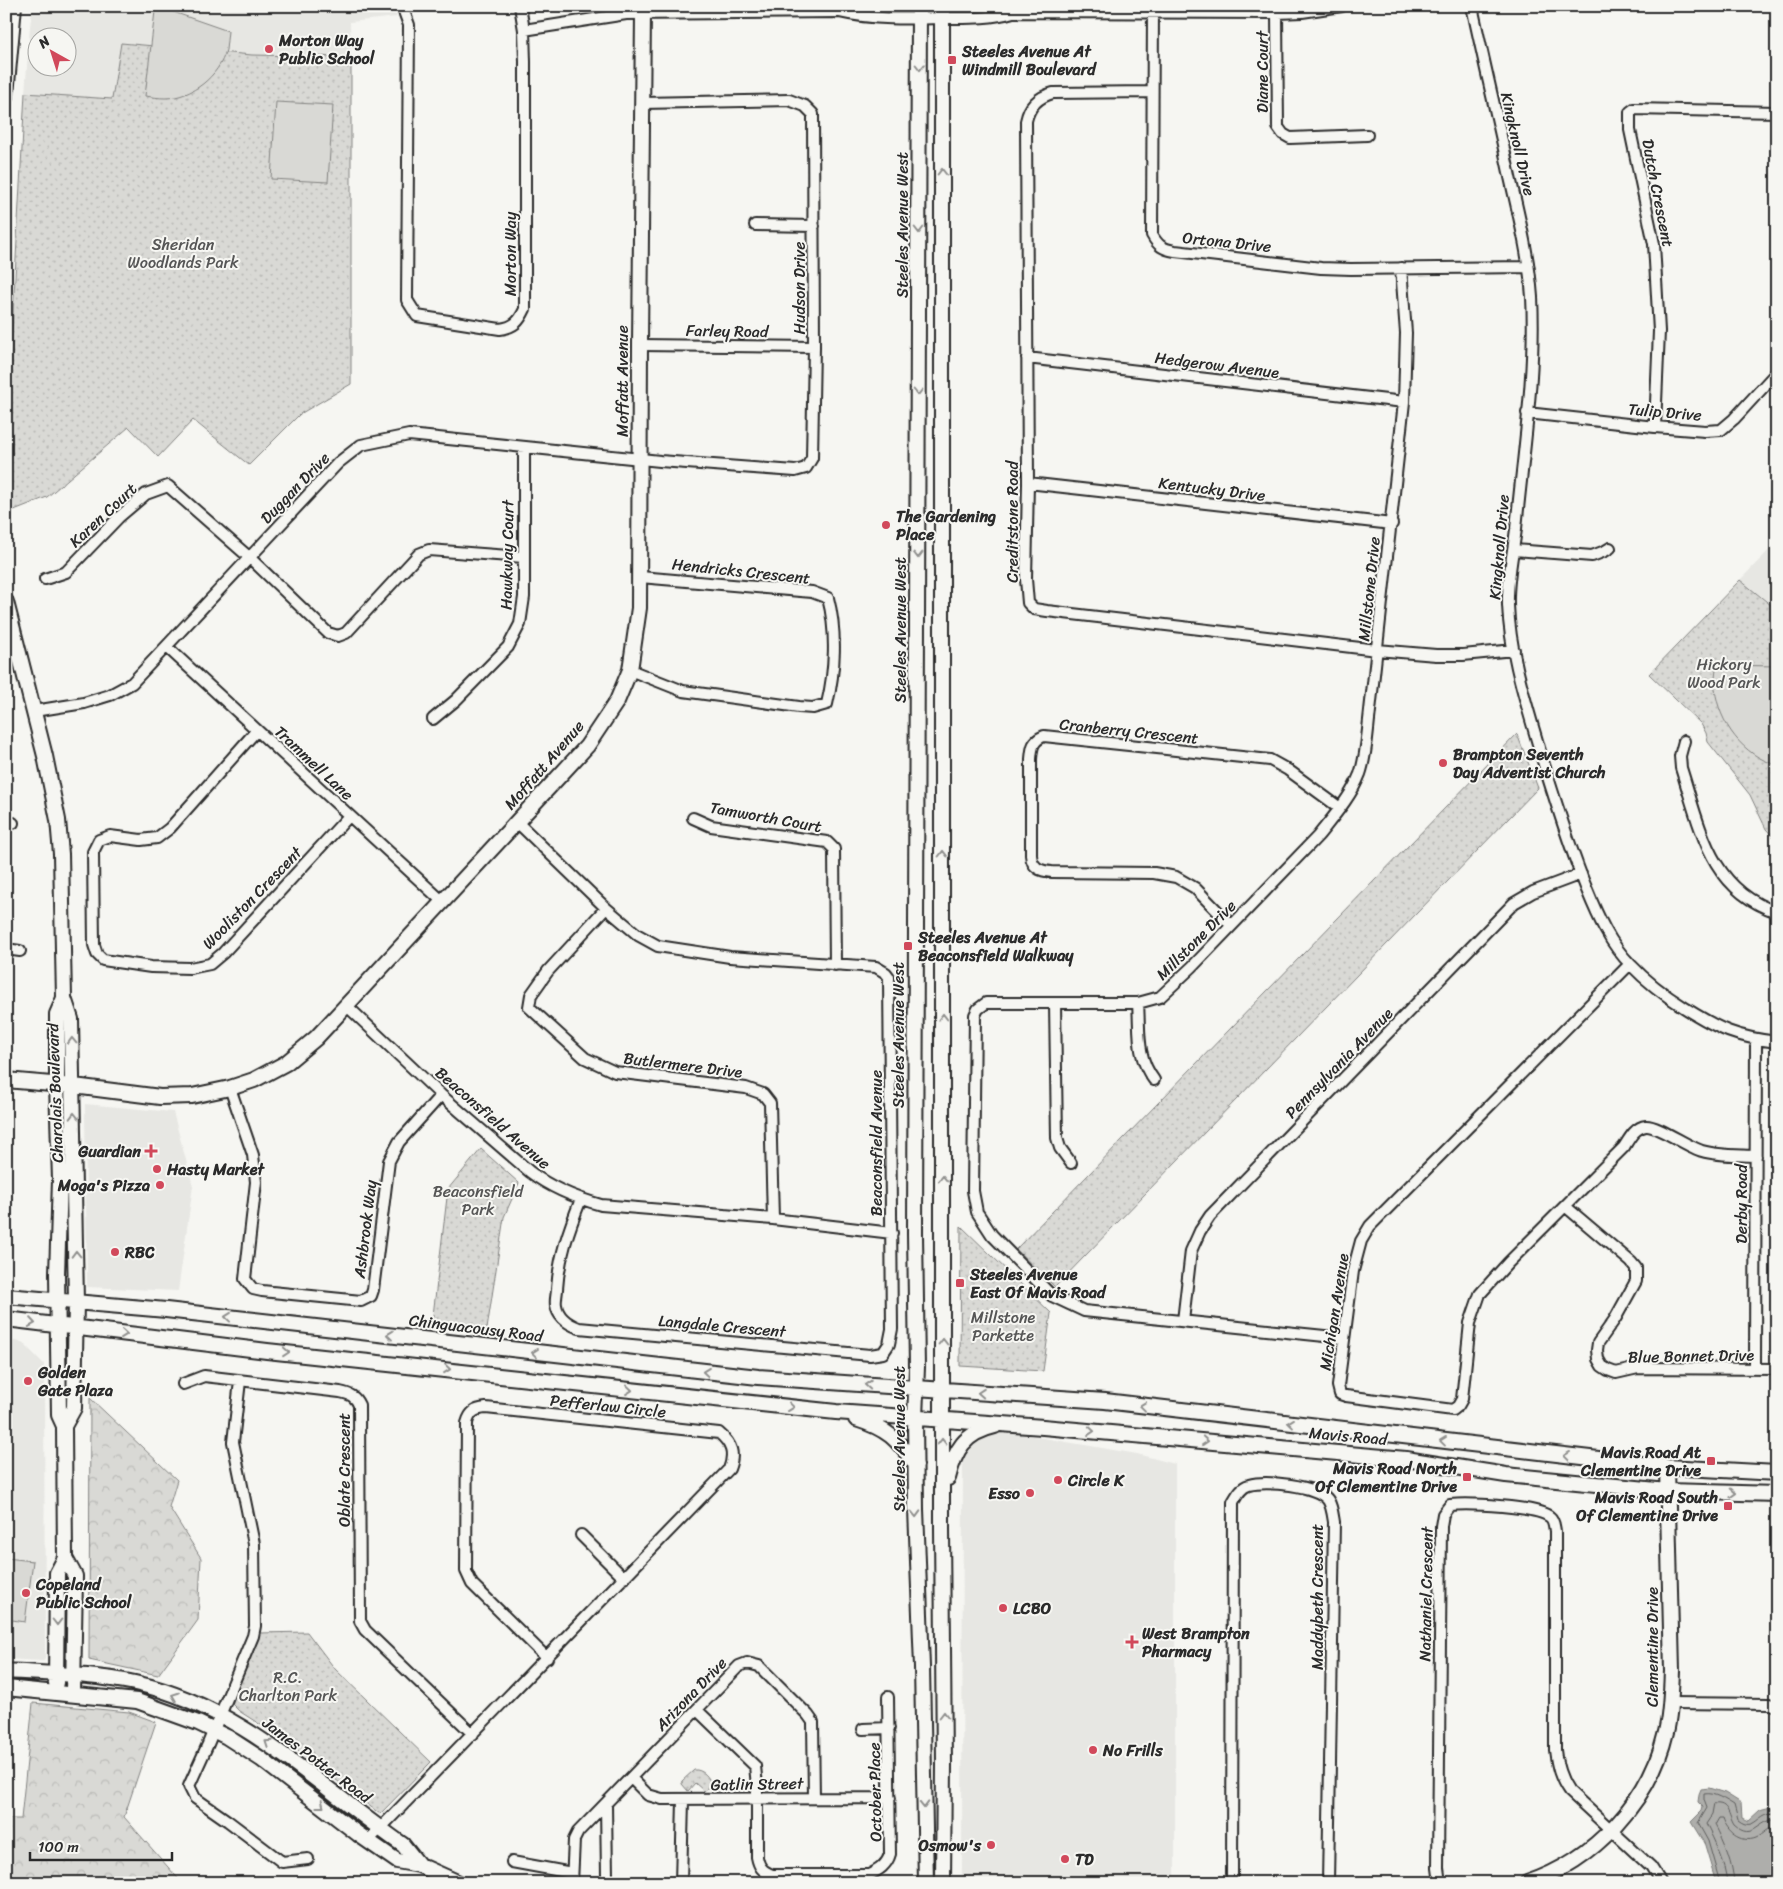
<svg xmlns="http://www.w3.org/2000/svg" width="1783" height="1889" font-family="Sriracha,sans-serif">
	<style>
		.built { fill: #e7e7e3; fill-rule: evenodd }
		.forest { fill: url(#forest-crowns); stroke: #828280 }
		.park { fill: url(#park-dots); stroke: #828280 }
		.pitch { fill: #d9d9d5; stroke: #828280 }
		.water { fill: #aeaeab; stroke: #7a7a78 }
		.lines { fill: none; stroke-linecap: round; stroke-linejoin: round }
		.shore { stroke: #5f5f5e; stroke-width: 1 }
		.street-casing { stroke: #2b2b2b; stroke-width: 14 }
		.secondary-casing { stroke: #2b2b2b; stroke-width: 18 }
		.street { stroke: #f6f6f2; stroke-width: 10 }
		.secondary { stroke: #f6f6f2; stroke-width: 14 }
		.oneway { stroke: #90908e }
		.poi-dot { fill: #d1495b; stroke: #f6f6f2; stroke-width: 2 }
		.labels { text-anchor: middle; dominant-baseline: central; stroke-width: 4; stroke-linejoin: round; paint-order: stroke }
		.poi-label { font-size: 16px; font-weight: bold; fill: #2b2b2b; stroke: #f6f6f2; text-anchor: start }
		.street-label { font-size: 16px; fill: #2b2b2b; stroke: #f6f6f2 }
		.park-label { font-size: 16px; fill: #565656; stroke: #f6f6f2 }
	</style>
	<defs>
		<pattern id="forest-crowns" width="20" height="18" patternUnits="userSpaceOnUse" patternTransform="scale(1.25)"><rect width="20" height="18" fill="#d9d9d5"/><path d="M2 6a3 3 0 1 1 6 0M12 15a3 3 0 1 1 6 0" fill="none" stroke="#babab7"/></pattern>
		<pattern id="park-dots" width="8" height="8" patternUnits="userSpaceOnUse" patternTransform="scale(1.25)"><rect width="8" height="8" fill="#d9d9d5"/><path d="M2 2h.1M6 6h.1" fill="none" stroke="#babab7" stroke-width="1.8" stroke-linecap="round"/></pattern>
	</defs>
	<rect width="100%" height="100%" fill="#f6f6f2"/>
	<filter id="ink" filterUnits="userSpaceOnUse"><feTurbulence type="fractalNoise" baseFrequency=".02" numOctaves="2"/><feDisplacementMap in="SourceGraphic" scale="10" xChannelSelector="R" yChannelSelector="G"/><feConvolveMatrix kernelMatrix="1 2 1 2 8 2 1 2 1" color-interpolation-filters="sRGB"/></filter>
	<g filter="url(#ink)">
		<path class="built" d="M33 6H392L397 17 350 22 351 57 252 55 121 43 113 100 25 93 30 26ZM38 38H68V68H38Z
			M1777 542V610L1740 580Z
			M85 1104 173 1112 193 1186 178 1291 87 1287Z
			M6 1340 22 1342 44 1364 45 1659 43 1661 6 1659Z
			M980 1427 1137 1454 1175 1464V1883H962L963 1438Z"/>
		<path class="forest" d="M90 1398 177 1480 169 1507 201 1558 198 1620 158 1675 89 1660Z
			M33 1703 129 1712 156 1722 124 1817 182 1883H6V1819H21Z"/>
		<path class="park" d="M121 43 252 55 351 57V384L300 414 249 465 193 420 158 457 129 427 47 497 9 512 7 424 25 93 112 99Z
			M1740 580 1777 610V841L1766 829 1750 795 1708 742 1706 733 1701 724 1649 674Z
			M1517 734 1538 788 1055 1287 1016 1249Z
			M481 1149 519 1183 504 1217 487 1329 432 1324 448 1189Z
			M961 1226 1051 1313 1043 1371 960 1366Z
			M307 1632 335 1669 431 1762 380 1814 286 1741 239 1711 232 1704 259 1633Z
			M694 1770C702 1769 710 1777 711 1785L704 1791 695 1783 688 1791 682 1784V1781Z"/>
		<path class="pitch" d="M159 7 228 31C227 37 227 44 226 50 219 76 192 98 165 98 159 98 152 97 145 96L155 11Z
			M276 102 333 105 328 182 271 179Z
			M1716 665 1777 666V765C1743 756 1719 723 1715 689 1714 681 1716 673 1716 665Z
			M6 1558 33 1561 25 1622 6 1619Z"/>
		<path class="water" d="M1709 1788 1725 1793 1741 1803 1742 1818 1748 1821 1760 1810 1772 1807 1777 1809V1883H1716L1704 1843 1691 1822 1702 1811 1703 1807 1698 1802 1699 1794 1701 1789Z"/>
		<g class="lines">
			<path class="shore" d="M1720 1883 1708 1841 1698 1823 1707 1808 1704 1800V1794C1714 1792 1726 1800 1734 1805L1738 1820C1756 1834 1757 1810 1777 1813
				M1727 1883C1725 1862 1715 1842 1706 1824L1712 1815 1714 1804C1729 1802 1728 1815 1734 1825 1754 1843 1758 1818 1777 1820
				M1734 1883C1733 1863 1724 1842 1715 1825L1719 1818H1723C1727 1831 1741 1844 1756 1838 1765 1834 1767 1827 1777 1827"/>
			<defs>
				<path id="street" d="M402 6 409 25 407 300 417 316 500 329C514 327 519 322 525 309V62L524 30 520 6
					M968 6 997 7 1013 12 1277 13 1302 12 1342 6
					M1153 6 1152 235C1158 246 1163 249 1175 251L1321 268 1351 269 1527 267
					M1472 6C1484 63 1498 120 1510 177 1519 217 1529 256 1532 297 1536 372 1523 454 1516 529 1513 554 1507 579 1508 605 1510 657 1528 708 1542 758 1556 803 1569 846 1587 890 1598 917 1610 944 1631 965 1647 982 1666 996 1685 1008 1720 1030 1736 1037 1777 1042
					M1277 13 1278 127 1283 134 1290 138 1367 135
					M524 30 626 14 839 12C873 20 909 19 943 18 967 18 990 19 1013 12
					M1152 92 1053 93C1038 97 1029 106 1026 121L1028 483 1026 579 1028 603 1034 609 1047 611 1377 650 1436 655H1463L1514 650
					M755 225 814 226
					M640 345 814 347
					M1027 358 1404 402
					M1527 413 1655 427 1705 431 1721 430 1734 419 1777 372
					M1655 427 1659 331 1654 244 1630 130V112L1634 109 1777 112
					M1028 483 1392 524
					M1514 550 1592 556 1605 551 1610 548
					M45 579 66 572 119 517 146 494 168 486 250 558 328 633 338 636 346 633 419 554 429 550 524 557
					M167 647 442 901
					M630 670 683 691 799 707 813 708 827 704C835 671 837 632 828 598L812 592 640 577
					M34 711 84 703 110 695 132 683 338 463 361 445 409 435 660 461 795 471 806 468 812 458 814 347 813 114 805 106 789 100 642 103
					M433 719 456 700 508 647 520 624 524 597V447
					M257 730 170 828 157 838 141 840 110 836 99 840 93 852 94 945 97 954 103 960 151 967 190 968 210 964 223 953 349 816
					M1684 741 1680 756 1681 768C1700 827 1710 890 1777 912
					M693 818 711 826 827 842 834 849 835 965
					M517 822 606 908 638 935 658 946 730 957 876 967 886 973 889 977 892 1329 889 1344 883 1353 870 1355 579 1328C568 1324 558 1318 556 1305 555 1300 557 1294 557 1289 559 1257 569 1229 581 1199
					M6 824 13 823
					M606 908 548 971 531 995 529 1007 585 1058 615 1072 746 1088 763 1094 770 1103 773 1219
					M1231 925 1195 888 1176 877 1154 873 1052 872C1040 871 1032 868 1031 855V759C1032 748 1032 741 1044 736L1270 760 1288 770 1340 808
					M6 949 20 951
					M1630 964 1370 1226 1361 1241 1353 1271 1338 1386 1340 1394 1346 1396 1453 1410 1458 1406 1462 1399 1470 1323 1480 1294 1508 1263 1624 1147C1629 1139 1635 1127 1646 1126 1657 1125 1688 1147 1702 1151 1719 1156 1739 1155 1756 1156
					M1055 1003 1057 1138 1060 1148 1071 1163
					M1138 1003C1140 1031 1136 1057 1154 1080
					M346 1005 441 1095 530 1172C551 1188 576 1198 601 1205L773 1219 892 1233
					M230 1088 253 1155 256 1182 245 1279 253 1289 262 1291 361 1301 371 1296 373 1290 389 1161 399 1142 441 1095
					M1565 1206 1631 1262 1636 1268V1281L1615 1319 1598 1343 1597 1350 1598 1359 1602 1366 1608 1370 1616 1373 1638 1368 1777 1369
					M1183 1321 1191 1251 1200 1231 1210 1216 1514 903 1533 892 1581 874
					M1344 1338 1084 1311 1052 1296 992 1235 977 1212 973 1191 975 1015 978 1009 986 1003H1138L1160 997 1192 967 1318 836C1333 817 1351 797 1360 774 1366 757 1367 738 1369 720L1404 402 1406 333 1401 268
					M1755 1369 1756 1040
					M240 1381 233 1442 254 1544 255 1626 253 1636 208 1744 189 1786 195 1798 228 1821 282 1862 308 1859
					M183 1384 204 1376 340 1392C350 1394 355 1396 359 1405L360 1621 365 1630 473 1734
					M581 1535 624 1578
					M1671 1703 1770 1704 1777 1706
					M697 1710 755 1766 757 1786V1857C759 1867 762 1871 772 1875H869C879 1870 887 1865 890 1854L888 1697
					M863 1729 889 1728
					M631 1778 648 1795 662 1799 890 1798
					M606 1804 607 1877
					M368 1841 729 1469C735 1454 732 1444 719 1433L486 1408C475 1409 470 1412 467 1423L466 1571 472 1584 547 1658
					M512 1862 572 1873
					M572 1883 574 1840 578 1832 739 1666 747 1663 759 1666 808 1715 813 1722 814 1798
					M681 1883 683 1800
					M1232 1883 1233 1502C1237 1495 1241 1487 1249 1485 1265 1480 1317 1485 1328 1500 1332 1506 1333 1516 1334 1522L1328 1883
					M1440 1883 1438 1868 1441 1526 1443 1514 1450 1505C1468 1503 1537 1506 1550 1517 1554 1520 1554 1526 1555 1531V1750C1557 1766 1560 1778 1569 1791L1651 1867 1661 1883"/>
				<path id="secondary" d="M919 6 915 1234 917 1367 915 1418 916 1509 922 1667 926 1883
					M942 6V1529L944 1764 943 1883
					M6 95 14 6
					M6 602 45 756 58 820 61 854 64 998 71 1019 76 1302 74 1408 64 1426
					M64 998 57 1014V1085L60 1180 57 1274 59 1415 64 1426 65 1558 75 1576 73 1693
					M6 1080 74 1086 160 1097 192 1096 230 1088 254 1080 286 1063 316 1038 552 784 587 746 617 701 630 670 639 608 640 345 643 13 641 6
					M6 1296 166 1310 758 1377 1105 1401 1667 1467 1777 1473
					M6 1319 267 1351 836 1412 1043 1427 1406 1459 1506 1475 1667 1491 1777 1494
					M856 1419C888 1429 896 1438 916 1465
					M948 1478C955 1450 964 1433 995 1426
					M6 1671C49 1674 93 1674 135 1683 241 1706 317 1785 403 1845L419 1865
					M56 1683 57 1573 65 1558
					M6 1688 137 1701 198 1723 227 1737 261 1759 358 1834 397 1861 419 1865 459 1883
					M1527 1883C1594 1861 1650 1801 1666 1732 1671 1712 1671 1691 1672 1671L1667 1467"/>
			</defs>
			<use href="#street" class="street-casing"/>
			<use href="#secondary" class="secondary-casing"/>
			<use href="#street" class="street"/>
			<use href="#secondary" class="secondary"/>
		</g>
		<defs><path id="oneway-chevron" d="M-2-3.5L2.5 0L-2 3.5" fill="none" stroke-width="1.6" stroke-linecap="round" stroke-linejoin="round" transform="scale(1.25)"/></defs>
		<g class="oneway">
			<use href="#oneway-chevron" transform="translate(920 67) rotate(90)"/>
			<use href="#oneway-chevron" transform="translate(942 172) rotate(-90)"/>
			<use href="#oneway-chevron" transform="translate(919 230) rotate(90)"/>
			<use href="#oneway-chevron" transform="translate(918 392) rotate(90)"/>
			<use href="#oneway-chevron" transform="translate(918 555) rotate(90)"/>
			<use href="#oneway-chevron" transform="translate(943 854) rotate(-90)"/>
			<use href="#oneway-chevron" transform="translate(943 1017) rotate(-90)"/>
			<use href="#oneway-chevron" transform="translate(72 1041) rotate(-92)"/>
			<use href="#oneway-chevron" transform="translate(74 1116) rotate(-91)"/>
			<use href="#oneway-chevron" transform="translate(943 1179) rotate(-90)"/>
			<use href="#oneway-chevron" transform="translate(76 1254) rotate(-91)"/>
			<use href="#oneway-chevron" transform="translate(228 1317) rotate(-174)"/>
			<use href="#oneway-chevron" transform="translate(32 1323) rotate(8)"/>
			<use href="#oneway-chevron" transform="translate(124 1334) rotate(6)"/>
			<use href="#oneway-chevron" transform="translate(390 1335) rotate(-173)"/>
			<use href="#oneway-chevron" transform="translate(943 1342) rotate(-90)"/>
			<use href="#oneway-chevron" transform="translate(286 1352) rotate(5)"/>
			<use href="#oneway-chevron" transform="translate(535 1353) rotate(-173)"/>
			<use href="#oneway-chevron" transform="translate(447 1369) rotate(6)"/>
			<use href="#oneway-chevron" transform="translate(706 1372) rotate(-174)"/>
			<use href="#oneway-chevron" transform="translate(868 1385) rotate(-176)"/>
			<use href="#oneway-chevron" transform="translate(629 1390) rotate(6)"/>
			<use href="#oneway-chevron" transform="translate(981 1393) rotate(-176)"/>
			<use href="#oneway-chevron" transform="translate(1143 1406) rotate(-173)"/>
			<use href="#oneway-chevron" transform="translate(791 1407) rotate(7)"/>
			<use href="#oneway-chevron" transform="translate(1291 1423) rotate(-173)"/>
			<use href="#oneway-chevron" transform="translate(1091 1431) rotate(5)"/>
			<use href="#oneway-chevron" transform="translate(1205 1441) rotate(5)"/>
			<use href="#oneway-chevron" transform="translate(1443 1441) rotate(-173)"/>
			<use href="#oneway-chevron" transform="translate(942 1442) rotate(-90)"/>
			<use href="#oneway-chevron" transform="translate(1567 1456) rotate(-173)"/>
			<use href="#oneway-chevron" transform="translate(1733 1493) rotate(2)"/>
			<use href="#oneway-chevron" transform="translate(916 1514) rotate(88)"/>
			<use href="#oneway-chevron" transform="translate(57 1622) rotate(90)"/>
			<use href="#oneway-chevron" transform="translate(175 1696) rotate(-159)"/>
			<use href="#oneway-chevron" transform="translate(944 1715) rotate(-90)"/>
			<use href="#oneway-chevron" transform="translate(268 1743) rotate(-146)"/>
			<use href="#oneway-chevron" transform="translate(321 1805) rotate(38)"/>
			<use href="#oneway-chevron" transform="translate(924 1805) rotate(89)"/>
		</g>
	</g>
	<g class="poi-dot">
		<circle cx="269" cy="49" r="5"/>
		<rect x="947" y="55" width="10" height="10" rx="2.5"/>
		<circle cx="886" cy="525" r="5"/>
		<circle cx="1443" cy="763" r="5"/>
		<rect x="903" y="941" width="10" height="10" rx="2.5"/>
		<path d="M148.5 1143.5h5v5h5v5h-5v5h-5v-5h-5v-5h5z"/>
		<circle cx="157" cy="1169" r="5"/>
		<circle cx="160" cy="1185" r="5"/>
		<circle cx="115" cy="1252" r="5"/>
		<rect x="955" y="1278" width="10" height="10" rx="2.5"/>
		<circle cx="28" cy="1381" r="5"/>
		<rect x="1706" y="1456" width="10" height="10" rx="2.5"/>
		<rect x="1462" y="1472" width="10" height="10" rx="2.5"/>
		<circle cx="1058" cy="1480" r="5"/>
		<circle cx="1030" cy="1493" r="5"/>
		<rect x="1723" y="1501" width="10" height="10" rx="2.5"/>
		<circle cx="26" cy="1593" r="5"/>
		<circle cx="1003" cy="1608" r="5"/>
		<path d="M1129.5 1634.5h5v5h5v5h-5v5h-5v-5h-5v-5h5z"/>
		<circle cx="1093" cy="1750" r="5"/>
		<circle cx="991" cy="1845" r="5"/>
		<circle cx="1065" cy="1859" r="5"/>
	</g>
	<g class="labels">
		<g class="poi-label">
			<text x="279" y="40">Morton Way<tspan x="279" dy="18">Public School</tspan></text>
			<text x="962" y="51">Steeles Avenue At<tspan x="962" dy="18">Windmill Boulevard</tspan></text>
			<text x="896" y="516">The Gardening<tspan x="896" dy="18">Place</tspan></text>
			<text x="1453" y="754">Brampton Seventh<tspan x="1453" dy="18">Day Adventist Church</tspan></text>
			<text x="918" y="937">Steeles Avenue At<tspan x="918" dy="18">Beaconsfield Walkway</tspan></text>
			<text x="141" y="1151" text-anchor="end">Guardian</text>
			<text x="167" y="1169">Hasty Market</text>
			<text x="150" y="1185" text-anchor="end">Moga's Pizza</text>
			<text x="125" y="1252">RBC</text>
			<text x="970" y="1274">Steeles Avenue<tspan x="970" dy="18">East Of Mavis Road</tspan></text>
			<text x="38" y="1372">Golden<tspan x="38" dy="18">Gate Plaza</tspan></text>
			<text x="1701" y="1452" text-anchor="end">Mavis Road At<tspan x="1701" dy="18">Clementine Drive</tspan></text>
			<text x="1457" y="1468" text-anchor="end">Mavis Road North<tspan x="1457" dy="18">Of Clementine Drive</tspan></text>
			<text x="1068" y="1480">Circle K</text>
			<text x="1020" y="1493" text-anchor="end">Esso</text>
			<text x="1718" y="1497" text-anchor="end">Mavis Road South<tspan x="1718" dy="18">Of Clementine Drive</tspan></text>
			<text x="36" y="1584">Copeland<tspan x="36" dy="18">Public School</tspan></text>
			<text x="1013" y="1608">LCBO</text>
			<text x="1142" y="1633">West Brampton<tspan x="1142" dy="18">Pharmacy</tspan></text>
			<text x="1103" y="1750">No Frills</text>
			<text x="981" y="1845" text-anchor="end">Osmow's</text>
			<text x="1075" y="1859">TD</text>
		</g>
		<g class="street-label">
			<text transform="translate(1262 72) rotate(-90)">Diane Court</text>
			<text transform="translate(1518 144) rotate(77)">Kingknoll Drive</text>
			<text transform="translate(1658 193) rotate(79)">Dutch Crescent</text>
			<text transform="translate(902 225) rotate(-90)">Steeles Avenue West</text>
			<text transform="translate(1227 242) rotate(6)">Ortona Drive</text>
			<text transform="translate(510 254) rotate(-90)">Morton Way</text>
			<text transform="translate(799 288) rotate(-90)">Hudson Drive</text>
			<text transform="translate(727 331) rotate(1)">Farley Road</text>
			<text transform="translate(1217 365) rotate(7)">Hedgerow Avenue</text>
			<text transform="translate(622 381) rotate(-90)">Moffatt Avenue</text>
			<text transform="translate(1665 412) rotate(5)">Tulip Drive</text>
			<text transform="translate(295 488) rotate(-46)">Duggan Drive</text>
			<text transform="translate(1212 489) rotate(7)">Kentucky Drive</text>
			<text transform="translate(103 515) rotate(-43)">Karen Court</text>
			<text transform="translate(1012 522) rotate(-90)">Creditstone Road</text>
			<text transform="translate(1499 547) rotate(-85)">Kingknoll Drive</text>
			<text transform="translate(507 555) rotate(-89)">Hawkway Court</text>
			<text transform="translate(741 571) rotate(6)">Hendricks Crescent</text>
			<text transform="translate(1369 589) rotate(-84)">Millstone Drive</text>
			<text transform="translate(900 630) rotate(-90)">Steeles Avenue West</text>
			<text transform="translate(1129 731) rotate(6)">Cranberry Crescent</text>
			<text transform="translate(314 763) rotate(43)">Trammell Lane</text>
			<text transform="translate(544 765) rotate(-49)">Moffatt Avenue</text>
			<text transform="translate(766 817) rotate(10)">Tamworth Court</text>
			<text transform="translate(252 898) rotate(-46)">Wooliston Crescent</text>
			<text transform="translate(1196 940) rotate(-45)">Millstone Drive</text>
			<text transform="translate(898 1035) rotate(-90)">Steeles Avenue West</text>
			<text transform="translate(1339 1063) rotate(-46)">Pennsylvania Avenue</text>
			<text transform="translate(683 1065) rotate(7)">Butlermere Drive</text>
			<text transform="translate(55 1093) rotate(-92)">Charolais Boulevard</text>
			<text transform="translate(493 1118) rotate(41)">Beaconsfield Avenue</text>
			<text transform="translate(876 1143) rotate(-90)">Beaconsfield Avenue</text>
			<text transform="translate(1741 1204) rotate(-90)">Derby Road</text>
			<text transform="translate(365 1229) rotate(-83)">Ashbrook Way</text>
			<text transform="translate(1334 1312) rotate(-81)">Michigan Avenue</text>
			<text transform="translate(722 1326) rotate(5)">Langdale Crescent</text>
			<text transform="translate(476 1328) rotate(7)">Chinguacousy Road</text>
			<text transform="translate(1691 1356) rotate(-1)">Blue Bonnet Drive</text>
			<text transform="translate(608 1406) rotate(6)">Pefferlaw Circle</text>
			<text transform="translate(1348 1436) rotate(5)">Mavis Road</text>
			<text transform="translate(899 1439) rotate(-90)">Steeles Avenue West</text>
			<text transform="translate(344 1470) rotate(-90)">Oblate Crescent</text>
			<text transform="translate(1426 1594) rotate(-89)">Nathaniel Crescent</text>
			<text transform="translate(1317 1597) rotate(-90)">Maddybeth Crescent</text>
			<text transform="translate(1652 1647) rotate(-90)">Clementine Drive</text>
			<text transform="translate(691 1694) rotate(-46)">Arizona Drive</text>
			<text transform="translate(317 1760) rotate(37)">James Potter Road</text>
			<text transform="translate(757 1784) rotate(-1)">Gatlin Street</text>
			<text transform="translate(875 1792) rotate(-91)">October Place</text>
		</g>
		<g class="park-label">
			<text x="183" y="244">Sheridan<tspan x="183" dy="18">Woodlands Park</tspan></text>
			<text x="1724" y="664">Hickory<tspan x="1724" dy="18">Wood Park</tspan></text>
			<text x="478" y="1191">Beaconsfield<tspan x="478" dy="18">Park</tspan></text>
			<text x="1003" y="1317">Millstone<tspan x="1003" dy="18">Parkette</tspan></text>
			<text x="288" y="1677">R.C.<tspan x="288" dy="18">Charlton Park</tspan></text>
		</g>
	</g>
	<rect width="1783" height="1889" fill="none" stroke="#f6f6f2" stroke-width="25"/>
	<rect x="12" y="12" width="1758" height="1864" fill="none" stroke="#2b2b2b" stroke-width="2" filter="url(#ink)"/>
	<g transform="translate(52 52) rotate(321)"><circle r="24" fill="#f6f6f2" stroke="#a5a5a2"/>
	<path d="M0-4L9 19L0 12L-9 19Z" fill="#d1495b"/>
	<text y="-8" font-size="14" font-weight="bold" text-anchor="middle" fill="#2b2b2b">N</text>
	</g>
	<path d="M30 1852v8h142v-8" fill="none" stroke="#2b2b2b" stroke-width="2.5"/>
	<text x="38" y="1852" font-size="15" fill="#2b2b2b" stroke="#f6f6f2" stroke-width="4" paint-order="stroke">100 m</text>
</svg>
